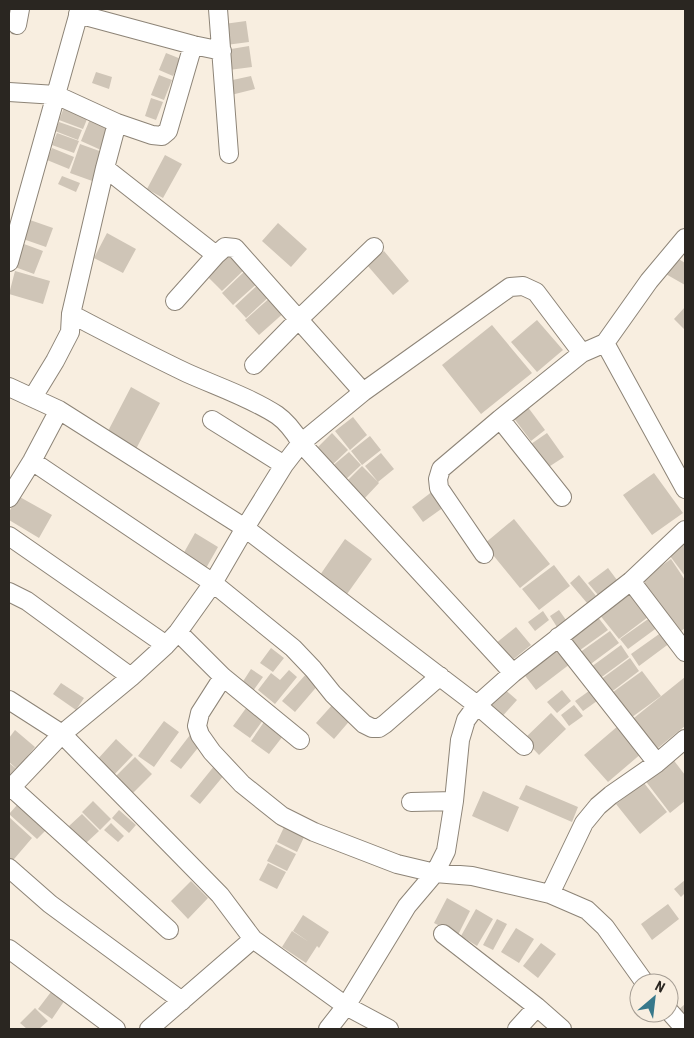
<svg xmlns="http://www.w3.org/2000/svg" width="694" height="1038" font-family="'Roboto Condensed',sans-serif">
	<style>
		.building { fill: #cfc5b7 }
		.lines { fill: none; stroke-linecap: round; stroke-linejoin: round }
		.minor-casing { stroke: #8d8477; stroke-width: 20 }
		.minor { stroke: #fff; stroke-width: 18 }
	</style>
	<rect width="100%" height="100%" fill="#f8eee0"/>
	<path class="building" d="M246 21 249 42 226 45 224 24Z
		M249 46 252 67 229 70 225 50Z
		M166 53 181 59 173 76 159 70Z
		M96 72 112 77 109 89 92 83Z
		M159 75 172 80 164 100 151 95Z
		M251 76 255 89 231 95 228 81Z
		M151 98 163 102 156 120 145 116Z
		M66 103 90 112 83 129 59 120Z
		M90 119 110 127 101 150 81 141Z
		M59 122 82 130 78 140 55 131Z
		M57 133 79 141 74 153 52 145Z
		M80 144 105 153 95 182 70 173Z
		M52 148 74 157 69 169 47 160Z
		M165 155 182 164 163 198 147 189Z
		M62 176 80 183 76 192 58 184Z
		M30 220 53 228 46 247 23 239Z
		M278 223 307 249 291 267 262 241Z
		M107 233 136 249 123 273 94 258Z
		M24 244 43 251 34 274 15 267Z
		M384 251 409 281 393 295 367 265Z
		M231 252 246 268 222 291 207 276Z
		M674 256 685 263V285L664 273Z
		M248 268 260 281 233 305 222 293Z
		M15 271 50 281 43 304 9 294Z
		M261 282 272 294 246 318 235 306Z
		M273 295 286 311 259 335 245 320Z
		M685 307V330L674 319Z
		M537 320 563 350 537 372 511 342Z
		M492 325 532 373 481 414 442 365Z
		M131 387 160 403 136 449 107 433Z
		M527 406 545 430 531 441 513 417Z
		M353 417 367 435 350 450 335 431Z
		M332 433 348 450 328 469 313 452Z
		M547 433 564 457 547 468 531 444Z
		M370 436 381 450 362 465 351 451Z
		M349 452 361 465 343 482 330 468Z
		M381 453 394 469 378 482 365 466Z
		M362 466 379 483 363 500 345 483Z
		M654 473 683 513 652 535 623 495Z
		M433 491 444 507 423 522 412 507Z
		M18 496 52 515 39 538 9 520V512Z
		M514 519 550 564 520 588 484 544Z
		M195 533 218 547 205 570 182 556Z
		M345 539 372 559 347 594 320 575Z
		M685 543V576L670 556Z
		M671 559 685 580V628L677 634 640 581Z
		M554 565 570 586 539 610 522 589Z
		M608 568 617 580 598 595 588 583Z
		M579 575 596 596 587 603 570 583Z
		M629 592 648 617 619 639 599 614Z
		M559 610 566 620 557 627 550 616Z
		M543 611 549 620 535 631 528 622Z
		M597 616 608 630 576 653 566 638Z
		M651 617 658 627 628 649 620 639Z
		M516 627 531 645 510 662 495 644Z
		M610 631 619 643 588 666 579 653Z
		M662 632 670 643 639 666 631 654Z
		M621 645 629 657 599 679 591 667Z
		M271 648 284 658 273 672 260 663Z
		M558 648 570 664 536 690 523 673Z
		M630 658 639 671 610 693 600 680Z
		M251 669 263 677 253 691 242 683Z
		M289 670 297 677 275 704 258 690 271 673 280 680Z
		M642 671 661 696 628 720 609 695Z
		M307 673 319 684 295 712 282 701Z
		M685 677V726L653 752 629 722Z
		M61 683 84 698 76 710 53 694Z
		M503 688 517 700 499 720 485 707Z
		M562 690 571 701 557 713 547 702Z
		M589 691 597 701 583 711 575 701Z
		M334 703 352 718 334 739 316 723Z
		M249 704 266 716 250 738 233 726Z
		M574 705 583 716 569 726 561 715Z
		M551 713 566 729 539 755 524 739Z
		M164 721 179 732 154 767 138 756Z
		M264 722 283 736 269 754 251 741Z
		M618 726 642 753 608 782 584 755Z
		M15 730 35 747 17 769 9 762V738Z
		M190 735 201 744 181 769 170 761Z
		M116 739 133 755 112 777 96 761Z
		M135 757 152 774 133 793 116 776Z
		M672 758 685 775V801L670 813 644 779Z
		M9 763 18 770 9 782Z
		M215 765 225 774 200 804 190 796Z
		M644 783 667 812 640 834 616 804Z
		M526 785 578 807 572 822 519 799Z
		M483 791 519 807 508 832 472 816Z
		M93 801 111 819 100 830 82 812Z
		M18 804 46 830 37 839 9 814Z
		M119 810 136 825 129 833 112 818Z
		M82 814 99 831 86 843 69 826Z
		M9 817 32 838 9 865Z
		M111 823 124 836 118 842 104 830Z
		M285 825 305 835 297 852 277 842Z
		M276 844 296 854 287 871 267 861Z
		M268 863 286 872 277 889 259 880Z
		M685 880V893L681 897 674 889Z
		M191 881 208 898 188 919 171 901Z
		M447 898 470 911 458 935 434 923Z
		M668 904 679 919 652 940 641 924Z
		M476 909 493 919 477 946 461 936Z
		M303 915 329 932 319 948 317 946 306 963 282 947 292 931 309 942 293 931Z
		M497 919 507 924 493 950 483 945Z
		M516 928 534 939 519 963 501 952Z
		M541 943 556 954 538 978 523 966Z
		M54 988 67 997 52 1019 38 1009Z
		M685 1004V1020L677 1011Z
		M35 1008 48 1021 39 1029H27L20 1023Z"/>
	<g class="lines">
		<defs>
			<path id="minor" d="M218 9 229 154
				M78 14 193 45 222 51
				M17 25 20 9
				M9 92 56 95 117 123 152 135 162 136 168 131 193 45
				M105 168 216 255 225 247 235 248 363 392
				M9 262 80 9
				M175 301 216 255
				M71 314C109 334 147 354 187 373 216 386 249 397 277 415 287 422 295 433 301 443L513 673
				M605 343 685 489
				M254 365 299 319 374 247
				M9 387 59 410 245 528 477 705 524 746
				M33 397 55 361 70 332 71 314 105 168 117 123
				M500 419 562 497
				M212 420 284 465
				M32 461 213 583 293 648 313 669 333 694 364 724 372 728H379L385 724 440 676
				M9 498 32 461 59 410
				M9 536 166 645
				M484 554 439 488 438 479 441 469 500 419 582 353 605 343 649 281 685 238
				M631 581 685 652
				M9 592 27 601 131 677
				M178 632 223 677 300 740
				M558 637 657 763
				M223 677 200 713 197 726 200 735 212 752 242 784 282 816 314 832 397 864 435 873 472 876 550 894 587 910 605 927 645 983
				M9 700 62 734 220 895 253 939 346 1006 389 1029
				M11 787 169 930
				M9 790 62 734 131 677 166 645 178 632 213 583 245 528 284 465 301 443 363 392 510 287 523 286 536 292 582 353
				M411 802 454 801
				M9 868 50 904 182 1001
				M550 894 584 823 598 806 611 795 657 763 685 739
				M443 934 537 1007 562 1029
				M9 949 116 1029
				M669 1011 685 1029
				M149 1029 253 939
				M328 1029 346 1006 407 906 435 873 446 851 454 801 460 740 466 720 477 705 513 673 631 581 685 530
				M517 1029 537 1007"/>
		</defs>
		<use href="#minor" class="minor-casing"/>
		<use href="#minor" class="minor"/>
	</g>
	<rect width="694" height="1038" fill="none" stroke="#2a2621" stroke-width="20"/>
	<g transform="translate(654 998) rotate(28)"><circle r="24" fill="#f8eee0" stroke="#a69e94"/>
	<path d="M0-4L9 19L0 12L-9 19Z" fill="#37788b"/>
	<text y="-8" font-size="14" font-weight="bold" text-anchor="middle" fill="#2a2621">N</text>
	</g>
</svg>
